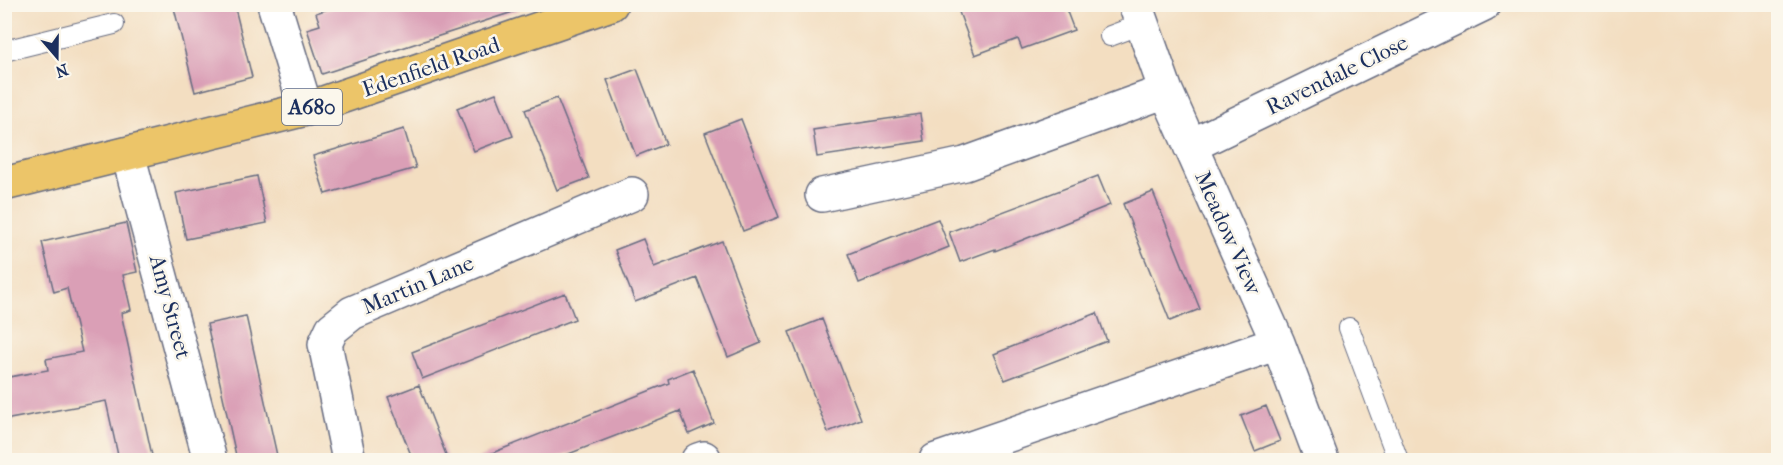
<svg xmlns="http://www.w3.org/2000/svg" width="1783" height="465" font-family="'IM FELL French Canon',serif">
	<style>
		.building { fill: #da9fb6 }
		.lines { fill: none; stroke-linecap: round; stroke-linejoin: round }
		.service-casing { stroke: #676c81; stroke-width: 22 }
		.minor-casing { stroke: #676c81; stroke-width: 36 }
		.primary-casing { stroke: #676c81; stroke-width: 36 }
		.service { stroke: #fff; stroke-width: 20 }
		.minor { stroke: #fff; stroke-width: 33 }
		.primary { stroke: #ecc569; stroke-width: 33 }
		.labels { text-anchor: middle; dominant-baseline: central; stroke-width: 5; stroke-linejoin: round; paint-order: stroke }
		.shield { fill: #fbf7ec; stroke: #5e6b89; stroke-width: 1.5 }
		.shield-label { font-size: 21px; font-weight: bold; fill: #1b2f5e }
		.street-label { font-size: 22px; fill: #1b2f5e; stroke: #fbf7ec }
	</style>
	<rect width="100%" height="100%" fill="#fbf7ec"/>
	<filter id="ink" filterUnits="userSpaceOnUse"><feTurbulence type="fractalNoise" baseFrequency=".0167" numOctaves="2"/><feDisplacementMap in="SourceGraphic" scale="12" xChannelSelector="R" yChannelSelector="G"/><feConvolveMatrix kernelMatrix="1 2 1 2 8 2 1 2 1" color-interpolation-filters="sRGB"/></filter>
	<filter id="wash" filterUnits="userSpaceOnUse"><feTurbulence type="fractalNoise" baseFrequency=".008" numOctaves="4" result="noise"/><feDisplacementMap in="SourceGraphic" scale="24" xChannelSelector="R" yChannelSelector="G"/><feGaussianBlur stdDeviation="1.35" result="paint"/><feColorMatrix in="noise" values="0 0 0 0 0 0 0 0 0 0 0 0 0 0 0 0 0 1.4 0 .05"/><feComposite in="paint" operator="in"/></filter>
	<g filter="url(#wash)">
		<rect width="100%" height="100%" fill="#f3dec1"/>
		<g id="blocks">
			<path class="building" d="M173 4H234L252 77 195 92Z
				M343 4H518L519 10 322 74 307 29 320 25 316 13Z
				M956 4H1064L1074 30 1022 49 1018 39 975 55Z
				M637 69 666 144 636 156 607 80Z
				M496 93 513 136 474 151 457 108Z
				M557 98 589 178 557 190 525 110Z
				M920 114 924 141 817 157 813 130Z
				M741 119 779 217 743 231 705 133Z
				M404 129 416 168 325 194 313 156Z
				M257 176 267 223 186 239 176 193Z
				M1098 176 1110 205 995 251V249L960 262 949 232Z
				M1153 192 1200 309 1170 321 1123 204Z
				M938 219 949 247 859 283 848 254Z
				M126 223 137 272 123 275 131 310 121 313 153 460H119L106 401 4 420V378L48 370 46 359 82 352 67 288 54 292 42 242Z
				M643 239 654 267 722 241 761 343 728 357 697 278 635 302 615 250Z
				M565 293 575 319 422 379 412 352Z
				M1097 313 1107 341 1005 380 994 354Z
				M246 316 278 460H237L207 324Z
				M822 319 861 419 828 432 789 332Z
				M693 369 714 423 689 434 680 411 553 460H477V459L669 383 668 379Z
				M419 385 448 460H413L388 397Z
				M1266 406 1280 441 1255 451 1241 416Z"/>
		</g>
	</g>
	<g filter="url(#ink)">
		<use href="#blocks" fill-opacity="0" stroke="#676c81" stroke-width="1.5"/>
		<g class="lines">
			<defs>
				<path id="service" d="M1110 36 1142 24
					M4 51 114 24
					M1349 328 1398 460"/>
				<path id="minor" d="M274 4 306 109
					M1135 4 1166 91 1278 343 1322 460
					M1190 146 1484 4
					M128 154 210 460
					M822 195 965 164 1166 91
					M349 460 325 344 332 329 352 313 632 194
					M698 460 704 458
					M936 460 1278 343"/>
				<path id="primary" d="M4 184 306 109 611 4"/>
			</defs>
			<use href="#service" class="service-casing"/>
			<use href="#minor" class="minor-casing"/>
			<use href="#primary" class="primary-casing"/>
			<use href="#service" class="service"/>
			<use href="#minor" class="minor"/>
			<use href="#primary" class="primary"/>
		</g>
	</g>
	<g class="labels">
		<rect class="shield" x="282" y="89" width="60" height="36" rx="4.5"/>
		<g class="shield-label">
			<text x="312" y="107">A680</text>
		</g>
		<g class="street-label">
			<text transform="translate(431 67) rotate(-19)">Edenfield Road</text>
			<text transform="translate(1337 75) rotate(-26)">Ravendale Close</text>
			<text transform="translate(1228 233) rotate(66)">Meadow View</text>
			<text transform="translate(418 285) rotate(-23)">Martin Lane</text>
			<text transform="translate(170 307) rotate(75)">Amy Street</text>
		</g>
	</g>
	<rect width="1783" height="465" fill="none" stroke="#fbf7ec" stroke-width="24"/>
	<g transform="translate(57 57) rotate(160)" stroke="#fbf7ec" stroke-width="4.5" paint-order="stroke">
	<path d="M0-4.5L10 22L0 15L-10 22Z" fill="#1b2f5e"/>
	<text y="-9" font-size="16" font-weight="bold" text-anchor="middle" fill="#1b2f5e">N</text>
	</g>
</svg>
